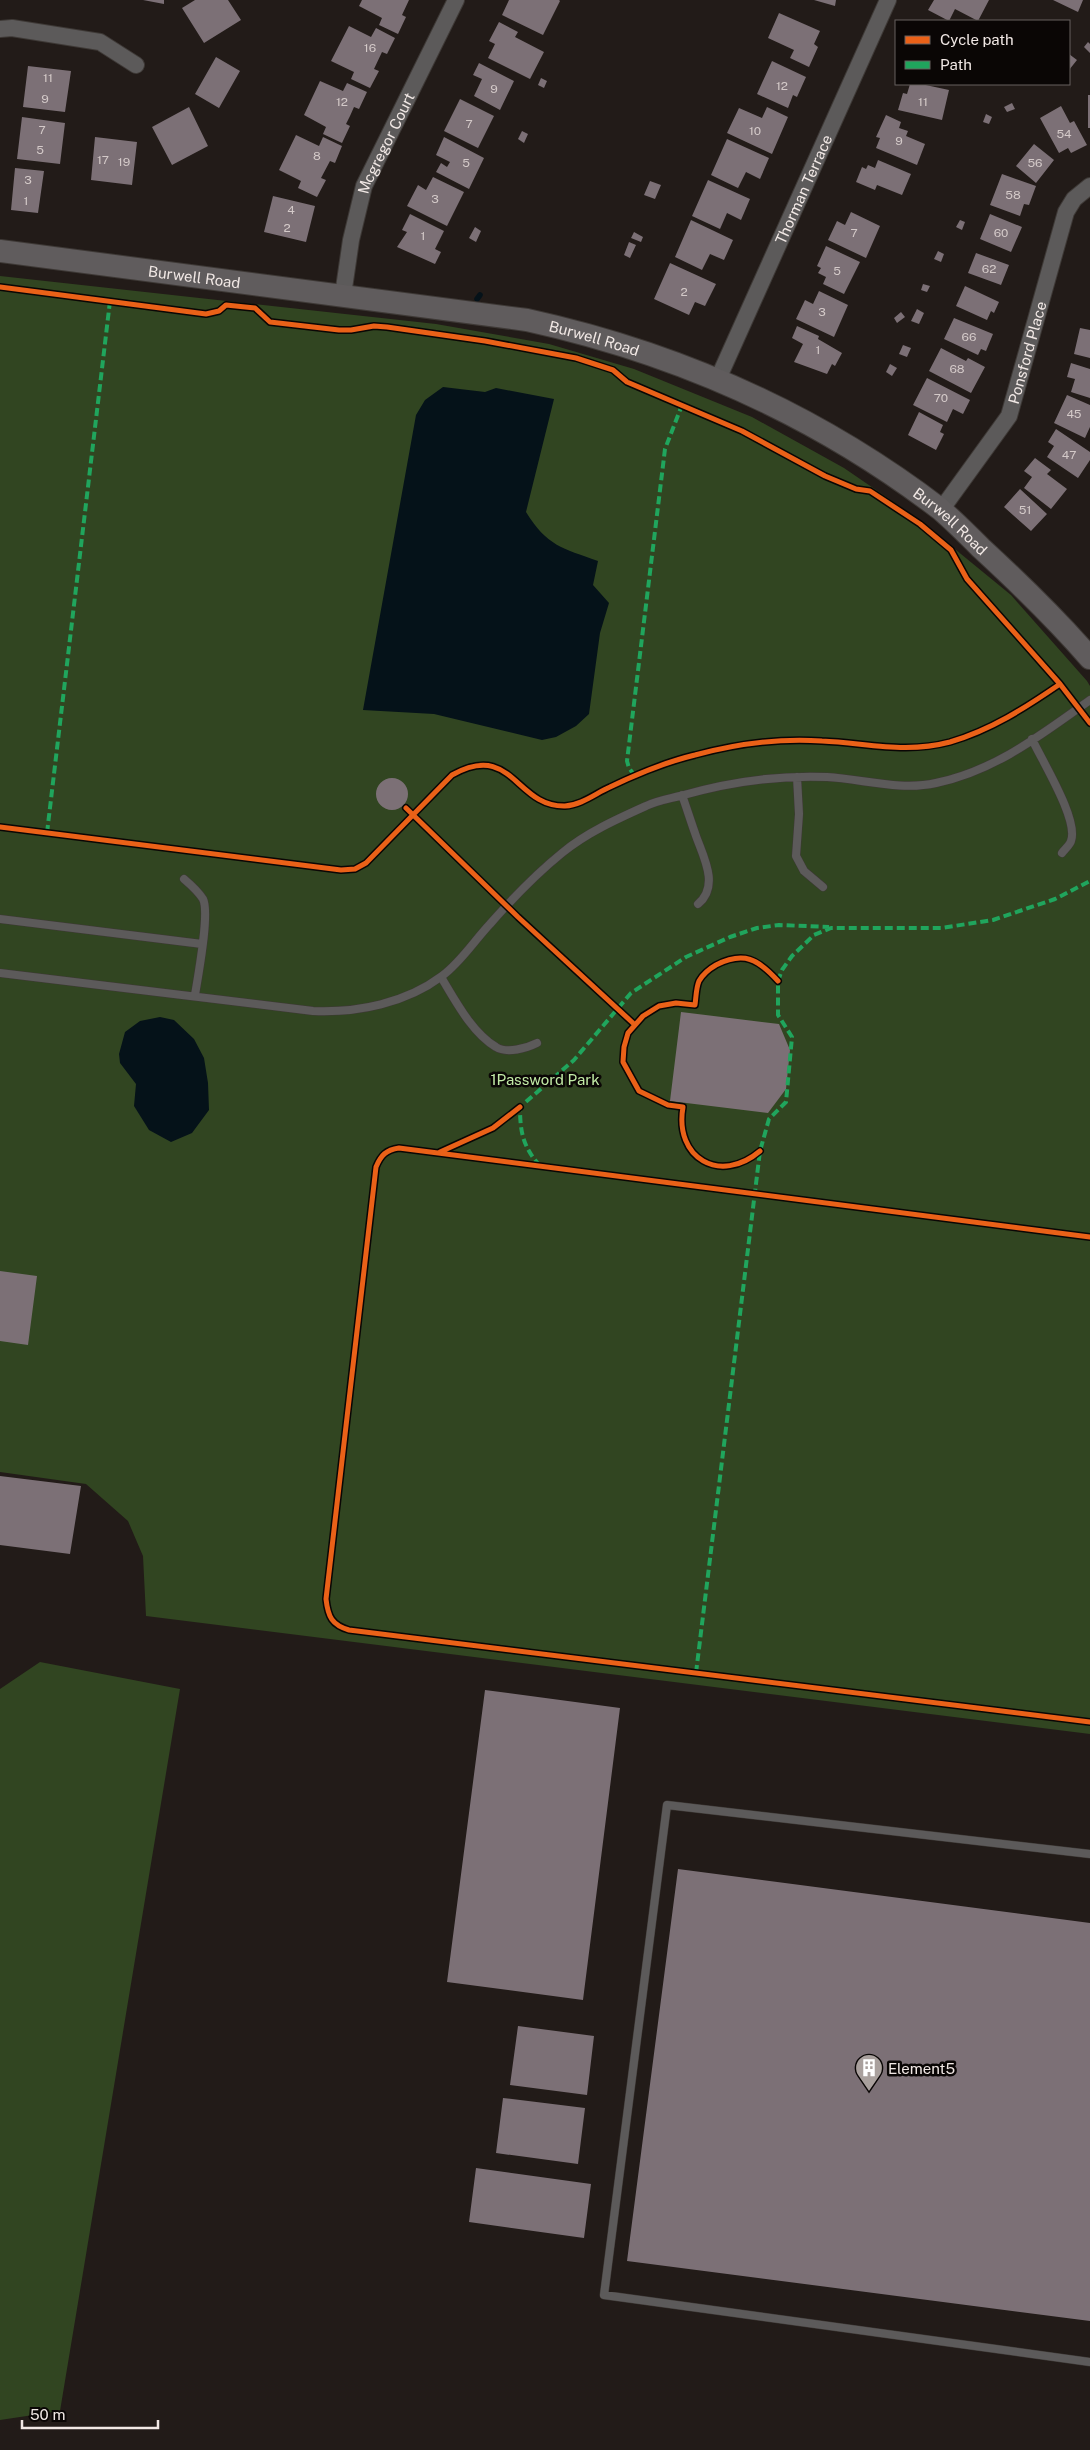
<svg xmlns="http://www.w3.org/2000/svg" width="1090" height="2450" font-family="'Public Sans',sans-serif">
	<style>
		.green { fill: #314521 }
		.water { fill: #051219 }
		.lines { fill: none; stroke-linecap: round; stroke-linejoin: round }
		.stream { stroke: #051219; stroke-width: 5.5 }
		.building { fill: #7c7076 }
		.lane-casing { stroke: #3e3936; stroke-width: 9 }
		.street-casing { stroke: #3e3936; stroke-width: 18 }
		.secondary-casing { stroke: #3e3936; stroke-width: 24 }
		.lane { stroke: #5c5a5a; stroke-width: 8 }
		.street { stroke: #5c5a5a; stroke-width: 16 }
		.secondary { stroke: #605c5d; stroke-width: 22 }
		.quiet { stroke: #20a55d; stroke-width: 4; stroke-dasharray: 8 4; stroke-linecap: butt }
		.cycleway-casing { stroke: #0a0605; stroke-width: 8 }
		.cycleway { stroke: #ea6118; stroke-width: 5 }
		.labels { text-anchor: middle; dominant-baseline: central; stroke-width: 5; stroke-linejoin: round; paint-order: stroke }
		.number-label { font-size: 12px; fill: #d4cac9 }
		.street-label { font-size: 15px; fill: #f1e8e5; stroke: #0a0605 }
		.park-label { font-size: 15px; fill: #c2eba6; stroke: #0a0605 }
		.poi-label { font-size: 15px; fill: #f1e8e5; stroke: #0a0605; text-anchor: start }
	</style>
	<rect width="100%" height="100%" fill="#221b18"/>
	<path class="green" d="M0 276 436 324 549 344 634 369 752 417 844 468 917 518 1011 595 1087 681 1090 686V1734L146 1616 143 1556 128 1521 86 1484 0 1472Z
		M40 1662 180 1689 60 2411 0 2420V1689Z"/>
	<path class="water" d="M443 387 485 392 496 388 554 399 526 512C547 546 562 548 598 561L593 585 609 603 600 633 589 714 576 726 556 737 542 740 434 714 363 710 416 415 425 400Z
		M160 1017 174 1020 194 1039 204 1058 208 1083 209 1110 192 1133 171 1142 149 1130 134 1106 136 1084 120 1063 119 1054 125 1032 140 1021Z"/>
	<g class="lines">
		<path class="stream" d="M477 299 480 295"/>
	</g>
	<path class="building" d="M143 0H164V4Z
		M195 0H228L241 20 204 43 182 8Z
		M362 0H409L402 15 406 17 398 34 379 25 382 18 359 6Z
		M509 0H559L560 1 543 35 502 15Z
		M814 0H836L835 6Z
		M934 0H989L978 21 955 9 949 21 928 10Z
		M1053 0H1083L1078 12Z
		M779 13 820 31 814 44 818 47 809 67 790 58 794 50 768 38Z
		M499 22 518 32 515 37 544 52 530 79 488 58 495 44 489 41Z
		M349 26 371 37 376 28 395 38 387 54 382 52 374 69 379 71 370 88 351 79 354 72 331 61Z
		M1088 42 1090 44V53L1084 47Z
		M1069 54 1077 60 1069 70Z
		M216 57 240 71 219 108 195 94Z
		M772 61 806 77 797 97 793 95 788 108 757 94Z
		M479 63 514 81 500 110 474 96 482 79 473 75Z
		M28 66 71 71 65 112 23 107Z
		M541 78 547 81 544 88 538 85Z
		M320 81 343 91 347 83 367 92 359 109 354 107 350 116 346 124 350 126 342 143 323 134 326 127 304 115Z
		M910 84H921L949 90 942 120 898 110 903 93 907 94Z
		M1088 95H1090V128H1088Z
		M460 99 494 116 478 148 444 131Z
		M1012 103 1015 109 1007 112 1004 107Z
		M1061 106 1070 123 1074 121 1087 145 1071 153 1068 148 1059 153 1040 118Z
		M189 107 208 146 172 165 152 127Z
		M767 107 788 117 772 154 727 133 739 108 762 118Z
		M986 114 992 117 989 124 983 122Z
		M886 115 901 122 899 128 908 131 906 136 925 144 917 165 876 148 880 138 876 137Z
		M22 117 65 123 60 164 17 159Z
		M522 131 528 134 524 143 518 139Z
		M296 135 319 146 323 137 342 146 335 163 330 161 321 178 326 180 317 197 298 188 301 181 279 170Z
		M95 137 137 142 132 185 91 180Z
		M444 137 484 158 469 189 436 172 441 163 447 167 450 162 436 155Z
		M727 139 769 158 760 179 746 172 738 188 711 175Z
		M1034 144 1054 160 1036 183 1016 166Z
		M878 160 911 174 902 195 877 185 875 190 856 182 862 167 866 169 868 165 875 168Z
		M15 168 44 171 38 213 11 210Z
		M1002 174 1036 186 1029 205 1024 204 1020 216 990 205Z
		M433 177 464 192 447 226 407 206 418 185 426 190Z
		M708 180 750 199 741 220 727 213 720 229 692 216Z
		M650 181 661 185 655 199 644 195Z
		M273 196 315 206 306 242 264 232Z
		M851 212 880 226 866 258 828 240 837 221 845 225Z
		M410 214 444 231 435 249 441 252 435 264 397 247 407 232 402 230Z
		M990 214 1022 227 1011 252 980 239Z
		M691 220 733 240 724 260 710 254 702 270 675 257Z
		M960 220 965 222 962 230 956 227Z
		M475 227 481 231 476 242 469 238Z
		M634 232 643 237 641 242 631 238Z
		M629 242 636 245 630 258 624 255Z
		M826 246 860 262 844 294 823 284 826 277 818 273 821 268 817 266Z
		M938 251 944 254 941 262 934 259Z
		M976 253 1009 265 1001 285 968 273Z
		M670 263 716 284 705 306 695 302 689 315 654 299Z
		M923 284 930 286 927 292 921 290Z
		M965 286 999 302 994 313 991 311 987 320 956 306Z
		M819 291 848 305 834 337 796 319 805 300 813 304Z
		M917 309 924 313 919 324 911 321Z
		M901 312 905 317 897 323 894 318Z
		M954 318 993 334 986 351 981 349 978 355 944 339Z
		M797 326 819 336 818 339 842 353 835 366 832 364 827 374 794 362 803 344 792 338Z
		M1080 328 1090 330V358L1074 354Z
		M903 345 911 348 907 357 899 354Z
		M941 348 966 361 968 358 985 367 971 393 929 371Z
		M1071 363 1090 369V398L1071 392 1075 379 1067 377Z
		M890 364 897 368 892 376 886 372Z
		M927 378 970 400 963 414 953 409 947 422 913 405Z
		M1067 395 1090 405V427L1085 438 1054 423Z
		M919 412 943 425 940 432 944 434 936 450 908 435Z
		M1056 429 1090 452V460L1078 478 1047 457 1054 446 1048 442Z
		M1035 458 1051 470 1047 474 1067 489 1051 509 1024 488 1032 477 1024 471Z
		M1020 489 1047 514 1031 531 1004 507Z
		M376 794a16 16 0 1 1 32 0a16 16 0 1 1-32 0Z
		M681 1012 779 1024 790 1050 786 1089 768 1113 670 1101Z
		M0 1271 37 1276 28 1345 0 1341Z
		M0 1476 81 1486 70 1554 0 1545Z
		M485 1690 620 1708 583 2000 447 1982Z
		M678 1869 1090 1923V2321L627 2261Z
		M518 2026 594 2036 587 2095 510 2085Z
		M503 2098 585 2108 578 2164 496 2153Z
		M476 2168 591 2184 584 2238 469 2222Z"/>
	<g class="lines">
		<defs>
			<path id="lane" d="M1032 739C1042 761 1079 820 1071 841 1070 845 1064 850 1062 853
				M797 777 799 814 796 856 804 871 823 887
				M682 795C687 809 691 822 696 836 703 856 720 886 698 904
				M184 879C191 885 198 891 203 899 210 913 198 976 195 995
				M0 919 202 944
				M0 973 313 1011C358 1013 406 1003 442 976 461 962 474 941 490 924 512 899 536 874 562 853 586 833 617 819 646 806 656 801 668 799 680 796 728 782 776 775 827 777 863 779 900 791 936 783 995 771 1042 734 1090 700
				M441 977C455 1000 472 1033 496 1047 507 1054 527 1048 537 1043
				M1090 1854 667 1805 604 2295 1090 2362"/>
			<g id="street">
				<path d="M0 29 12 28 100 42 136 65"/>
				<path id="s1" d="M343 295 351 240 364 186 456 0"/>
				<path id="s2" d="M718 379 888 0"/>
				<path id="s3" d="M941 510 1009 416 1066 212 1074 199 1090 186"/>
			</g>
			<g id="secondary">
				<path id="s4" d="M0 251 527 320C677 353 817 415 940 509 954 521 968 535 981 548 1019 583 1056 619 1090 658"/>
			</g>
		</defs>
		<use href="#lane" class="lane-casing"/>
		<use href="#street" class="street-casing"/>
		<use href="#secondary" class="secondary-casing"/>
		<use href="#lane" class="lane"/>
		<use href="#street" class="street"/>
		<use href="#secondary" class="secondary"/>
		<path class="quiet" d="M635 776 629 768 627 761 665 449 682 405
			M47 833 110 301
			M540 1166C523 1147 520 1132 520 1107L574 1060 631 993 686 957 730 937 757 928 779 925 829 927
			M696 1673 760 1151 769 1119 786 1102 792 1037 778 1015V981L782 970 792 956 814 935 831 928H941L993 920 1055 899 1090 881"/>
		<defs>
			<path id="cycleway" d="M0 287 206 314 219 311 226 305 255 308 270 322 339 330H351L374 326 387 327 485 341 576 358 613 370 627 382 742 431 825 476 856 489 870 491 920 524 951 550 967 579 1060 684 1090 723
				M406 808 518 917 634 1024
				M0 827 341 870 355 869 366 863 452 775C513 741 515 807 565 806 582 805 596 793 610 787 637 774 666 762 695 755 736 744 780 738 822 741 867 743 905 754 950 742 991 730 1025 708 1060 684
				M760 1151C720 1185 674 1158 683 1107L668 1105 639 1091 623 1062 624 1047 628 1033 643 1016 659 1006 676 1003 695 1005C696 998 696 988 699 981 703 974 709 969 716 965 744 951 758 959 778 981
				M440 1152 493 1128 520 1107
				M1090 1237 399 1148C386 1150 381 1155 376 1167L326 1599C328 1617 332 1625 349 1630L1090 1722"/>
		</defs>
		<use href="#cycleway" class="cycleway-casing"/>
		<use href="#cycleway" class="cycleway"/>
	</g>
	<defs>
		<symbol id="building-pin" viewBox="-11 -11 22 30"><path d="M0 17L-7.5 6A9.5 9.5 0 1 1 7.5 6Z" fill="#a9a09d" stroke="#0a0605"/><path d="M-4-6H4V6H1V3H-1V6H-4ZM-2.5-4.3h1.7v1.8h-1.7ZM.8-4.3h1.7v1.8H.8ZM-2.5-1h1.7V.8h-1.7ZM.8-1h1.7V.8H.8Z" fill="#fff"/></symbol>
	</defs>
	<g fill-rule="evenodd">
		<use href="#building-pin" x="853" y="2052" width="32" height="43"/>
	</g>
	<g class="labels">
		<g class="number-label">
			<text x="370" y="48">16</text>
			<text x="48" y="78">11</text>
			<text x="782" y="86">12</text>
			<text x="494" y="89">9</text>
			<text x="45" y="99">9</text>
			<text x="342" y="102">12</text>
			<text x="923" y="102">11</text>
			<text x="469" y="124">7</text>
			<text x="42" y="130">7</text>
			<text x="755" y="131">10</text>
			<text x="1064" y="134">54</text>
			<text x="899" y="141">9</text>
			<text x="40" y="150">5</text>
			<text x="317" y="156">8</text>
			<text x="103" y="160">17</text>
			<text x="124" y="162">19</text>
			<text x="466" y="163">5</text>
			<text x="1035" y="163">56</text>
			<text x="28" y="180">3</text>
			<text x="1013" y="195">58</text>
			<text x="435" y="199">3</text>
			<text x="26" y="201">1</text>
			<text x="291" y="210">4</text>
			<text x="287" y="228">2</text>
			<text x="854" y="233">7</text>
			<text x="1001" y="233">60</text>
			<text x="423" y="236">1</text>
			<text x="989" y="269">62</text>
			<text x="837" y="271">5</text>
			<text x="684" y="292">2</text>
			<text x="822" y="312">3</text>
			<text x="969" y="337">66</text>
			<text x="818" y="350">1</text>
			<text x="957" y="369">68</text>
			<text x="941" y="398">70</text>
			<text x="1074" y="414">45</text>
			<text x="1069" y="455">47</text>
			<text x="1025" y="510">51</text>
		</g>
		<g class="street-label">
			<text stroke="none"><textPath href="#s1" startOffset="159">Mcgregor Court</textPath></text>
			<text stroke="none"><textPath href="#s2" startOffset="208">Thorman Terrace</textPath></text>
			<text stroke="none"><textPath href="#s4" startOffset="196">Burwell Road</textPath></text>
			<text stroke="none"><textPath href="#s4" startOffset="601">Burwell Road</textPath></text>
			<text stroke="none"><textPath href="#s3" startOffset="182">Ponsford Place</textPath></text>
			<text stroke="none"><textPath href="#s4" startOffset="1005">Burwell Road</textPath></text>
		</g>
		<g class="park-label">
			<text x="545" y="1079">1Password Park</text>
		</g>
		<g class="poi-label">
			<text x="888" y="2068">Element5</text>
		</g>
	</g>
	<rect x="895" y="20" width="175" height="65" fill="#0a0605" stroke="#66605f"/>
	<rect x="905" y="36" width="25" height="8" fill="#ea6118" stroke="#66605f"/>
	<text x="940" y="45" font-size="15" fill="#f1e8e5">Cycle path</text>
	<rect x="905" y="61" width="25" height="8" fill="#20a55d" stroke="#66605f"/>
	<text x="940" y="70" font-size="15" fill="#f1e8e5">Path</text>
	<path d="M22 2420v8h136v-8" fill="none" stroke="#f1e8e5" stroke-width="2.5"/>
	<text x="30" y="2420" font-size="15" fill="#f1e8e5" stroke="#0a0605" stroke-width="4" paint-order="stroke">50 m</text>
</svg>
